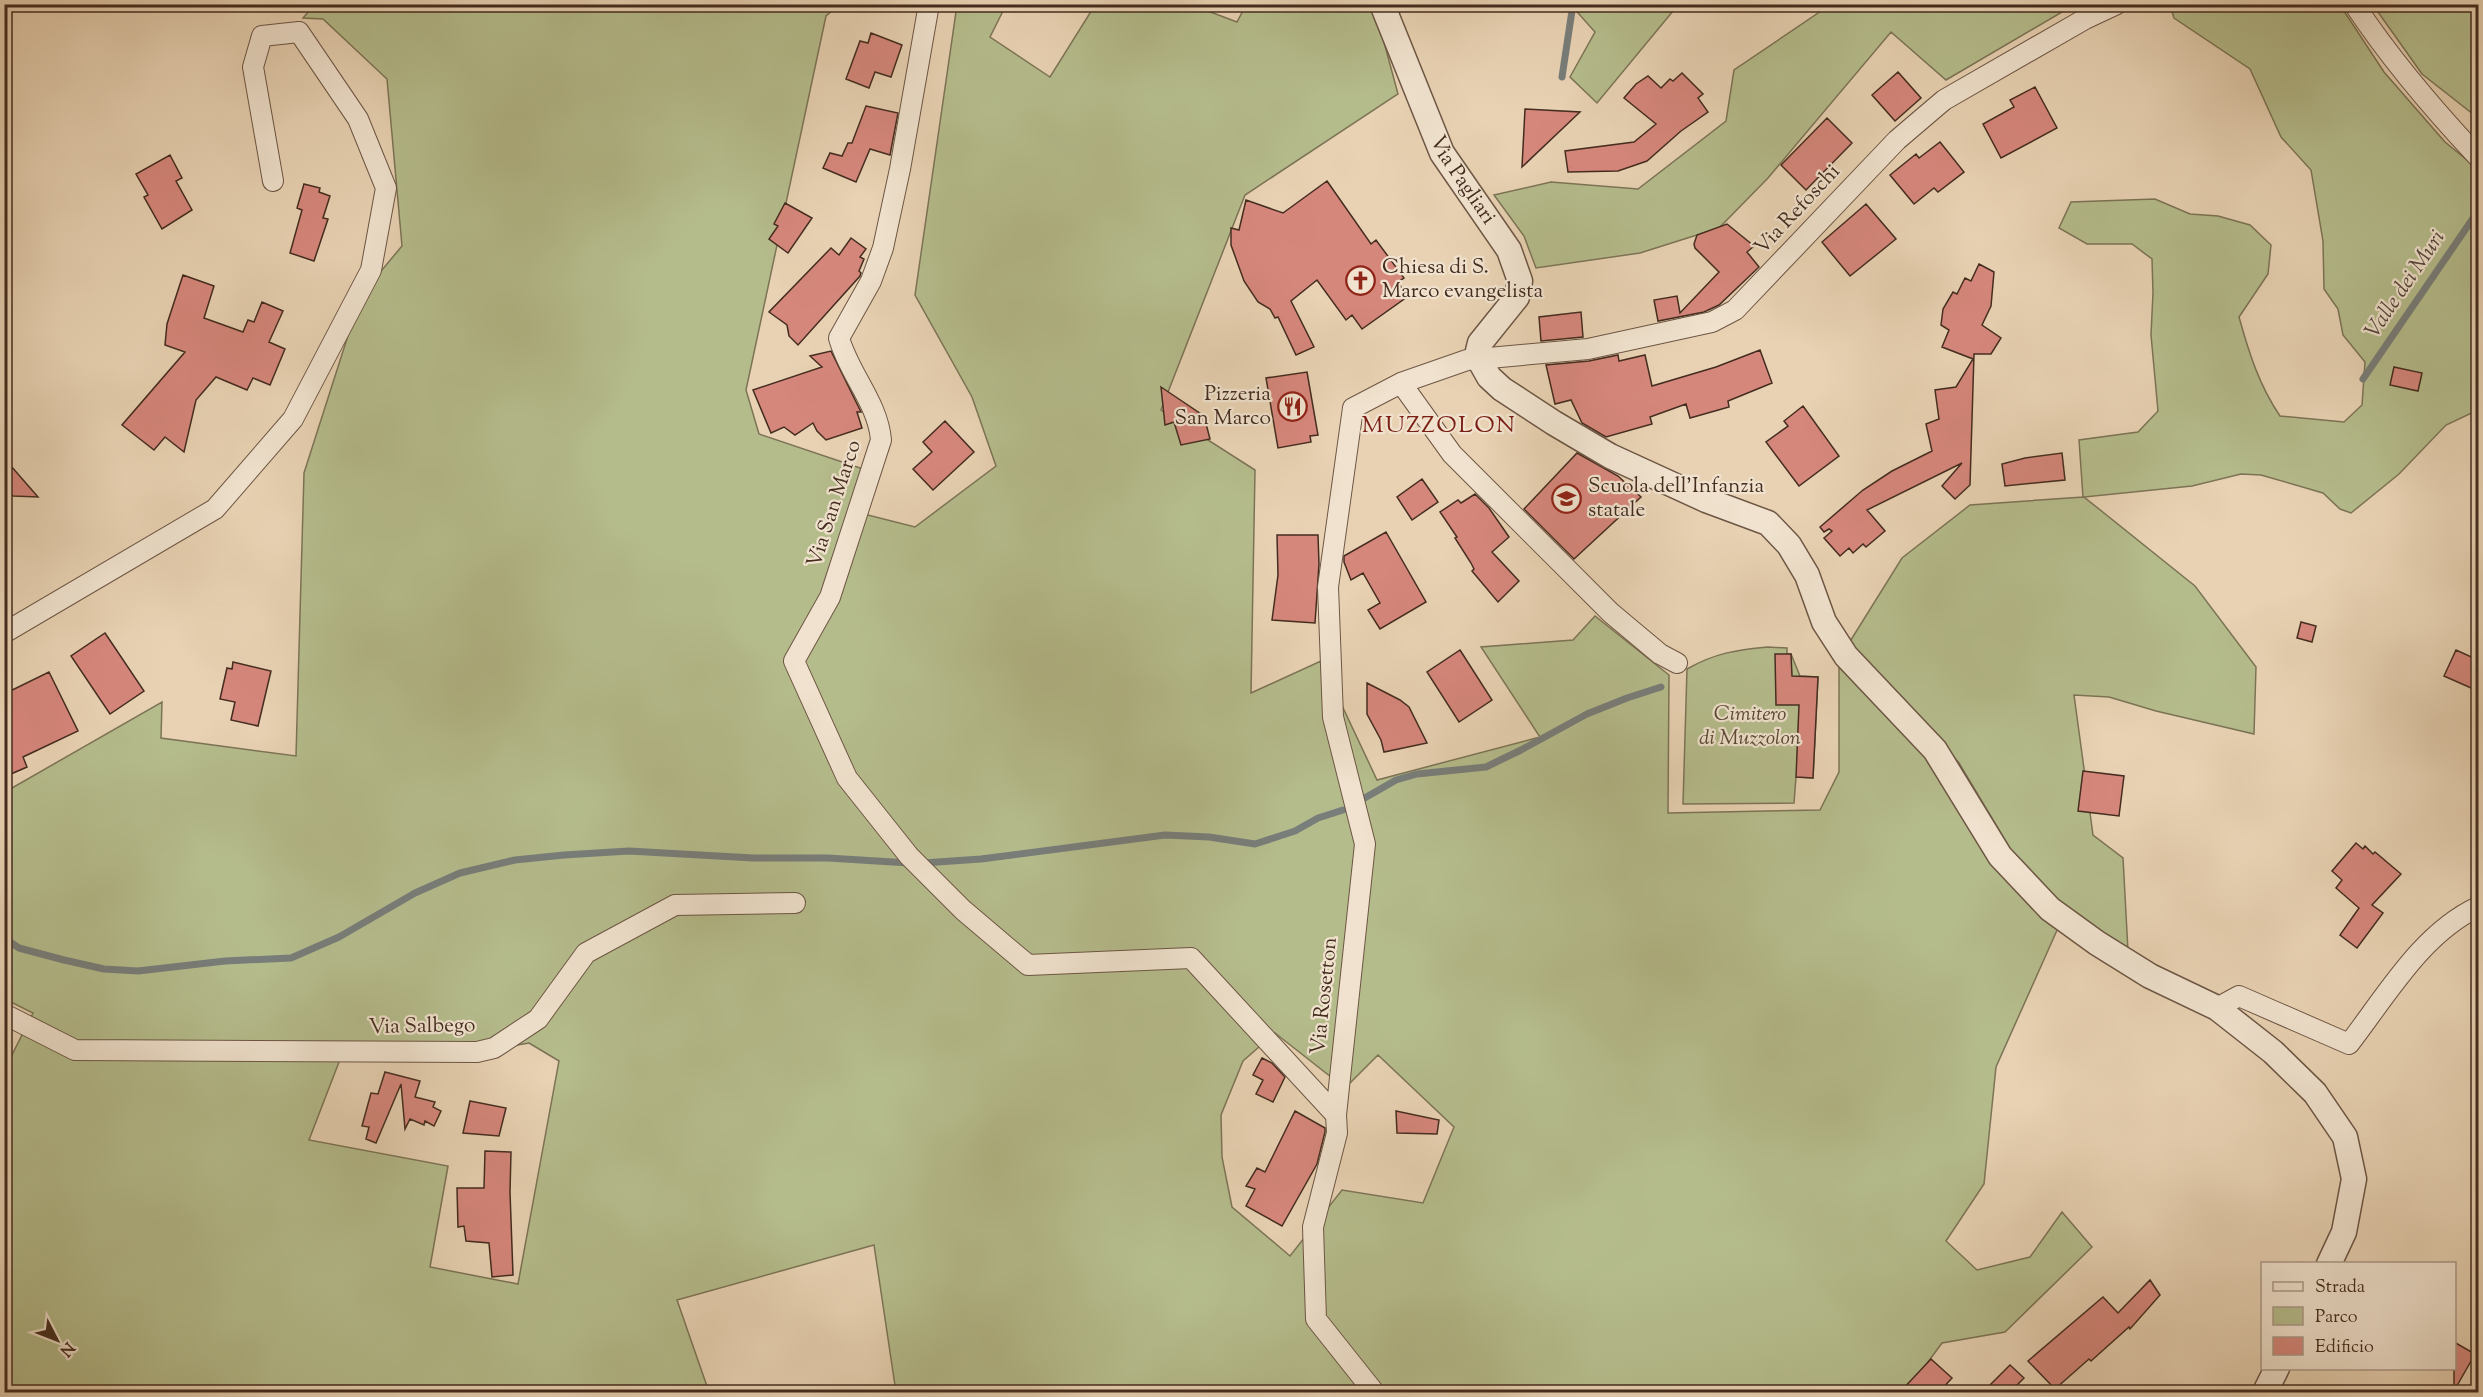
<svg xmlns="http://www.w3.org/2000/svg" width="2483" height="1397" font-family="'Sorts Mill Goudy',serif">
	<style>
		.green { fill: #b5bc8c; stroke: #7c7456; stroke-width: 1.5; fill-rule: evenodd }
		.lines { fill: none; stroke-linecap: round; stroke-linejoin: round }
		.stream { stroke: #787e7a; stroke-width: 7 }
		.building { fill: #d6877c; stroke: #442c1f; stroke-width: 1.5 }
		.minor-casing { stroke: #6d5644; stroke-width: 22 }
		.tertiary-casing { stroke: #6d5644; stroke-width: 27 }
		.minor { stroke: #f0e2ce; stroke-width: 20 }
		.tertiary { stroke: #f0e2ce; stroke-width: 24 }
		.labels { text-anchor: middle; dominant-baseline: central; stroke-width: 4.5; stroke-linejoin: round; paint-order: stroke }
		.street-label { font-size: 21px; fill: #442c1f; stroke: #f0e2ce }
		.poi-label { font-size: 21px; fill: #442c1f; stroke: #f0e2ce; text-anchor: start }
		.park-label { font-size: 21px; font-style: italic; fill: #5b4935; stroke: #f0e2ce }
		.water-label { font-size: 22px; font-style: italic; fill: #55473d; stroke: #f0e2ce }
		.quarter-label { font-size: 24px; letter-spacing: 1.5px; fill: #7a1f14; stroke: #f0e2ce }
	</style>
	<rect width="100%" height="100%" fill="#e8d2b3"/>
	<filter id="stains"><feTurbulence type="fractalNoise" baseFrequency=".00333" numOctaves="4"/><feColorMatrix values="0 0 0 0 .2 0 0 0 0 .09 0 0 0 0 .02 0 0 0 .5 -.17"/></filter>
	<radialGradient id="worn" r=".72"><stop offset=".6" stop-color="#630" stop-opacity="0"/><stop offset="1" stop-color="#630" stop-opacity=".3"/></radialGradient>
	<path class="green" d="M314 5H839L826 16 746 390 759 434 866 470 852 511 915 527 996 466 972 397 915 295 957 5H1006L990 37 1050 77 1095 5H1192L1237 22 1246 5H1374L1398 94 1245 195 1161 410 1255 470 1251 693 1321 661 1377 780 1540 737 1481 647 1573 640 1595 616 1669 675 1668 813 1820 810 1839 772V660L1937 768 1984 853 2029 903 2058 928 1996 1067 1984 1184 1946 1241 1977 1270 2030 1257 2062 1212 2092 1247 2005 1332 1942 1343 1906 1392H896L874 1245 677 1300 709 1392H5L4 1071 33 1013 5 999V792L162 702 161 738 296 756 304 473 361 295 402 246 387 79 323 19 303 18ZM1275 1033 1345 1088 1378 1055 1454 1127 1423 1203 1342 1190 1290 1256 1232 1207 1222 1157 1221 1115 1243 1061ZM529 1043 559 1061 518 1284 430 1267 448 1166 309 1140 344 1049 477 1052Z
		M1571 5H1678L1597 103 1570 77 1595 32Z
		M1830 5H2074L1946 80 1891 32 1768 178 1719 228 1640 253 1536 268 1524 236 1494 195 1551 182 1638 189 1726 121 1734 70Z
		M2170 5H2340L2384 72 2445 142 2478 169V410L2446 425 2399 474 2351 513 2340 509 2323 493 2261 475 2241 474 2192 486 2084 497 2195 586 2256 667 2254 734 2156 711 2109 697 2074 695 2093 835 2123 858 2128 951 2062 904 2011 850 1959 763 1913 709 1849 643 1902 558 1970 505 2083 497 2079 440 2138 432 2158 411 2151 335 2153 293 2152 259 2132 244H2087L2059 228 2071 202 2155 199 2190 214 2218 216 2250 225 2271 245 2268 274 2239 317C2249 353 2259 385 2280 416L2344 422 2362 405 2365 362 2343 335 2338 309 2324 289 2323 241 2311 170 2281 137 2250 69 2174 18Z
		M2373 5H2478V118L2422 74Z
		M1768 647 1787 648V654H1791L1800 676 1818 677 1813 778 1796 777 1794 803 1683 804 1687 669C1715 653 1736 650 1768 647Z"/>
	<g class="lines">
		<path class="stream" d="M1562 77 1573 4
			M2363 379 2478 211
			M1363 799 1396 780 1417 774 1486 767 1521 750 1587 714 1627 698 1661 687
			M923 863 981 859 1165 835 1209 837 1255 844 1295 831 1318 818 1343 810
			M4 938 19 948 64 960 104 969 138 971 225 961 291 958 339 937 415 893 460 873 515 860 564 855 629 851 753 858H828L909 863"/>
	</g>
	<path class="building" d="M871 33 902 45 891 77 875 72 869 88 846 79 860 41 868 43Z
		M1898 72 1921 98 1895 121 1872 95Z
		M1682 73 1703 94 1698 98 1708 112 1681 131 1647 161 1618 171 1568 172 1565 151 1634 142 1656 124 1624 98 1636 84 1648 76 1661 88 1670 79 1673 81Z
		M2035 87 2057 128 2001 158 1983 124 2014 107 2010 100Z
		M866 106 898 113 890 155 870 149 856 182 823 168 830 153 842 156 848 143H852Z
		M1525 109 1580 112 1522 167Z
		M1827 118 1852 143 1806 190 1781 165Z
		M1940 142 1964 172 1938 192 1934 188 1914 204 1890 175 1916 154 1919 158Z
		M170 155 182 178 176 181 192 210 162 229 144 197 148 195 136 174Z
		M1327 181 1371 244 1376 240 1404 278 1398 282 1407 297 1362 329 1352 315 1346 320 1317 280 1291 301 1314 347 1296 355 1278 317 1275 318 1270 309 1258 302 1244 281 1231 245V228L1239 230 1246 200 1283 213Z
		M304 184 320 188 319 192 330 196 323 218 328 219 314 261 290 253 302 210 297 208Z
		M785 203 812 218 788 253 769 239 778 226 774 224Z
		M1866 204 1896 239 1850 276 1822 242Z
		M1727 224 1754 246 1747 252 1759 267 1719 305 1704 312 1658 321 1654 300 1677 296 1680 313 1719 272 1695 248 1694 244 1697 235Z
		M851 238 866 249 860 257 864 259 859 271 861 273 860 276 798 345 789 336 787 325 769 312 831 248 839 255Z
		M1979 264 1994 272 1991 306 1982 325 2001 338 1991 354H1974L1970 485 1955 499 1942 486 1962 463 1867 510 1885 531 1866 547 1863 544 1853 553 1849 548 1840 556 1824 538 1832 531 1829 529 1824 532 1820 527 1863 490 1892 471 1932 451 1926 424 1939 419 1935 390 1956 387 1973 359 1942 347 1949 330 1941 325 1943 309 1953 292 1957 294 1965 278 1971 281Z
		M183 275 214 286 204 318 243 332 248 320 254 322 262 302 283 311 269 342 285 349 270 385 253 378 247 390 216 377 196 400 184 452 165 437 154 450 122 425 185 352 165 345 167 324Z
		M1581 312 1583 337 1541 341 1539 317Z
		M1760 350 1772 383 1728 401 1729 407 1690 418 1686 404 1650 417 1652 424 1606 437 1582 423 1571 400 1555 404 1546 365 1589 361 1618 355 1619 361 1645 355 1652 386 1716 367Z
		M831 351 861 412H857L862 428 826 440 817 431 813 423 795 435 784 427 771 433 753 390 822 367 810 356Z
		M2394 367 2422 373 2418 391 2390 385Z
		M1307 372 1318 435 1310 436 1311 442 1278 448 1266 378Z
		M1161 387 1204 416 1210 439 1181 445 1174 422 1165 425Z
		M1803 406 1839 456 1799 486 1766 442 1788 426 1784 421Z
		M945 421 974 452 933 490 913 469 932 452 923 442Z
		M1577 453 1618 476 1641 497 1574 559 1524 509Z
		M2062 453 2065 480 2005 486 2002 464 2025 458Z
		M4 458 38 497 13 496 4 486Z
		M1422 479 1438 502 1412 520 1397 497Z
		M1475 494 1489 508 1509 537 1492 552 1519 581 1498 602 1472 571 1474 569 1471 563 1455 538 1457 537 1440 512 1458 500 1461 503Z
		M1386 532 1426 602 1380 629 1368 610 1380 603 1363 573 1351 580 1344 562V556Z
		M1277 535H1318L1319 564 1315 623 1272 620 1278 575Z
		M2301 622 2316 626 2312 642 2297 638Z
		M105 633 144 691 110 714 71 656Z
		M1460 650 1492 700 1459 722 1427 672Z
		M2456 650 2478 660V691L2444 676Z
		M1775 654H1791L1792 676 1818 677 1813 778 1796 777 1799 705H1776Z
		M233 662 271 671 258 726 231 720 235 702 220 699 227 668 232 669Z
		M49 672 78 731 23 757 27 767 4 777V694Z
		M1367 683 1400 700 1409 707 1427 743 1384 752 1381 740 1367 714Z
		M2083 771 2124 776 2119 816 2078 811Z
		M2356 843 2363 849 2365 846 2373 854 2375 852 2401 874 2372 905 2383 913 2357 948 2340 935 2359 908 2336 888 2342 880 2332 871Z
		M1262 1058 1272 1063 1285 1077 1273 1102 1256 1094 1263 1080 1253 1075Z
		M385 1072 420 1081 415 1097 435 1102 433 1107 441 1111 434 1126 425 1121 424 1125 410 1119 405 1129 401 1084 376 1143 366 1139 369 1127 362 1126 371 1093 378 1094Z
		M470 1101 506 1108 499 1136 463 1133Z
		M1295 1111 1325 1128V1132L1317 1164 1282 1226 1246 1206 1255 1189 1246 1186 1257 1168 1265 1172Z
		M1396 1111 1439 1120 1437 1134 1397 1133Z
		M485 1151 511 1152 510 1192 513 1275 492 1277 489 1243 466 1241 464 1226 458 1227 457 1188H484Z
		M2150 1280 2160 1295 2130 1329 2129 1327 2091 1361 2089 1359 2055 1389 2028 1361 2103 1297 2118 1313Z
		M2454 1342 2475 1354 2454 1391Z
		M1931 1359 1952 1378 1939 1392H1900Z
		M2010 1365 2024 1378 2010 1392H1983Z"/>
	<g class="lines">
		<defs>
			<path id="minor" d="M929 4 900 169 883 248 871 281 839 338C849 374 878 403 881 440L830 597 794 661 847 778 909 856 963 910 1028 965 1191 958 1336 1115
				M2354 4C2391 60 2433 109 2478 157
				M1401 383 1452 454 1611 613 1660 654 1677 663
				M4 633 215 509 293 419 371 270 386 188 358 119 299 32 262 36 253 67 273 181
				M2217 1008 2239 996 2349 1044C2386 996 2422 933 2478 907
				M4 1014 75 1050 477 1052 494 1048 538 1019 586 953 675 905 795 903
				M1374 1392 1316 1319 1313 1227 1337 1133 1336 1115 1365 844 1333 717 1328 587 1353 408 1401 383 1467 360 1588 349 1712 322 1735 310 1897 140 1944 100 2085 19 2117 4"/>
			<g id="tertiary">
				<path id="s1" d="M1382 4 1442 153 1509 250 1520 281 1517 297 1480 343 1478 351 1480 361 1489 377 1502 389 1554 423 1610 456 1706 500 1768 523 1789 545 1807 575 1824 622 1846 656 1935 750 2000 856 2050 909 2097 943 2150 976 2217 1008 2273 1052 2315 1093 2345 1137 2354 1179 2344 1232 2329 1264"/>
				<path d="M2265 1392 2277 1368"/>
			</g>
		</defs>
		<use href="#minor" class="minor-casing"/>
		<use href="#tertiary" class="tertiary-casing"/>
		<use href="#minor" class="minor"/>
		<use href="#tertiary" class="tertiary"/>
	</g>
	<defs>
		<symbol id="church-ring" viewBox="-11 -11 22 22"><circle r="9.5" fill="#f0e2ce" stroke="#8f2418" stroke-width="1.5"/><path d="M-1.2-6h2.4v3.5h3.3v2.4h-3.3V6h-2.4V-.1h-3.3v-2.4h3.3Z" fill="#8f2418"/></symbol>
		<symbol id="restaurant-ring" viewBox="-11 -11 22 22"><circle r="9.5" fill="#f0e2ce" stroke="#8f2418" stroke-width="1.5"/><path d="M-5-6h1v4h1v-4h1v4h1v-4h1v5L-1.5 .5V6h-2V.5L-5-1ZM5-6V6H3V1.5H1.5Q1.5-4 5-6Z" fill="#8f2418"/></symbol>
		<symbol id="school-ring" viewBox="-11 -11 22 22"><circle r="9.5" fill="#f0e2ce" stroke="#8f2418" stroke-width="1.5"/><path d="M0-5L7-2L0 1L-7-2ZM-4 1L0 2.5L4 1V4Q0 6-4 4Z" fill="#8f2418"/></symbol>
	</defs>
	<g fill-rule="evenodd">
		<use href="#church-ring" x="1344" y="264" width="33" height="33"/>
		<use href="#restaurant-ring" x="1276" y="390" width="33" height="33"/>
		<use href="#school-ring" x="1550" y="482" width="33" height="33"/>
	</g>
	<g class="labels">
		<g class="street-label">
			<text stroke="none"><textPath href="#s1" startOffset="194">Via Pagliari</textPath></text>
			<text transform="translate(1798 210) rotate(-47)">Via Refoschi</text>
			<text transform="translate(835 504) rotate(-72)">Via San Marco</text>
			<text transform="translate(1325 996) rotate(-84)">Via Rosetton</text>
			<text transform="translate(422 1027) rotate(-1)">Via Salbego</text>
		</g>
		<g class="poi-label">
			<text x="1382" y="268">Chiesa di S.<tspan x="1382" dy="24">Marco evangelista</tspan></text>
			<text x="1271" y="395" text-anchor="end">Pizzeria<tspan x="1271" dy="24">San Marco</tspan></text>
			<text x="1588" y="487">Scuola dell'Infanzia<tspan x="1588" dy="24">statale</tspan></text>
		</g>
		<g class="park-label">
			<text x="1750" y="715">Cimitero<tspan x="1750" dy="24">di Muzzolon</tspan></text>
		</g>
		<g class="water-label">
			<text transform="translate(2406 285) rotate(-56)">Valle dei Muri</text>
		</g>
		<g class="quarter-label">
			<text x="1439" y="426">MUZZOLON</text>
		</g>
	</g>
	<rect width="2483" height="1397" fill="none" stroke="#e8d2b3" stroke-width="24"/>
	<rect x="6" y="6" width="2471" height="1385" fill="none" stroke="#442c1f" stroke-width="3"/>
	<rect x="12" y="12" width="2459" height="1373" fill="none" stroke="#442c1f" stroke-width="1.5"/>
	<rect x="2261" y="1262" width="195" height="108" fill="#f0e2ce" stroke="#ab9988" stroke-width="1.5"/>
	<rect x="2273" y="1282" width="30" height="9" fill="#f0e2ce" stroke="#ab9988" stroke-width="1.5"/>
	<text x="2315" y="1292" font-size="18" fill="#442c1f">Strada</text>
	<rect x="2273" y="1307" width="30" height="18" fill="#b5bc8c" stroke="#ab9988" stroke-width="1.5"/>
	<text x="2315" y="1322" font-size="18" fill="#442c1f">Parco</text>
	<rect x="2273" y="1337" width="30" height="18" fill="#d6877c" stroke="#ab9988" stroke-width="1.5"/>
	<text x="2315" y="1352" font-size="18" fill="#442c1f">Edificio</text>
	<g transform="translate(57 1340) rotate(132)" stroke="#f0e2ce" stroke-width="4.5" paint-order="stroke">
	<path d="M0-4.5L10 22L0 15L-10 22Z" fill="#442c1f"/>
	<text y="-9" font-size="16" font-weight="bold" text-anchor="middle" fill="#442c1f">N</text>
	</g>
	<rect width="100%" height="100%" filter="url(#stains)"/>
	<rect width="100%" height="100%" fill="url(#worn)"/>
</svg>
